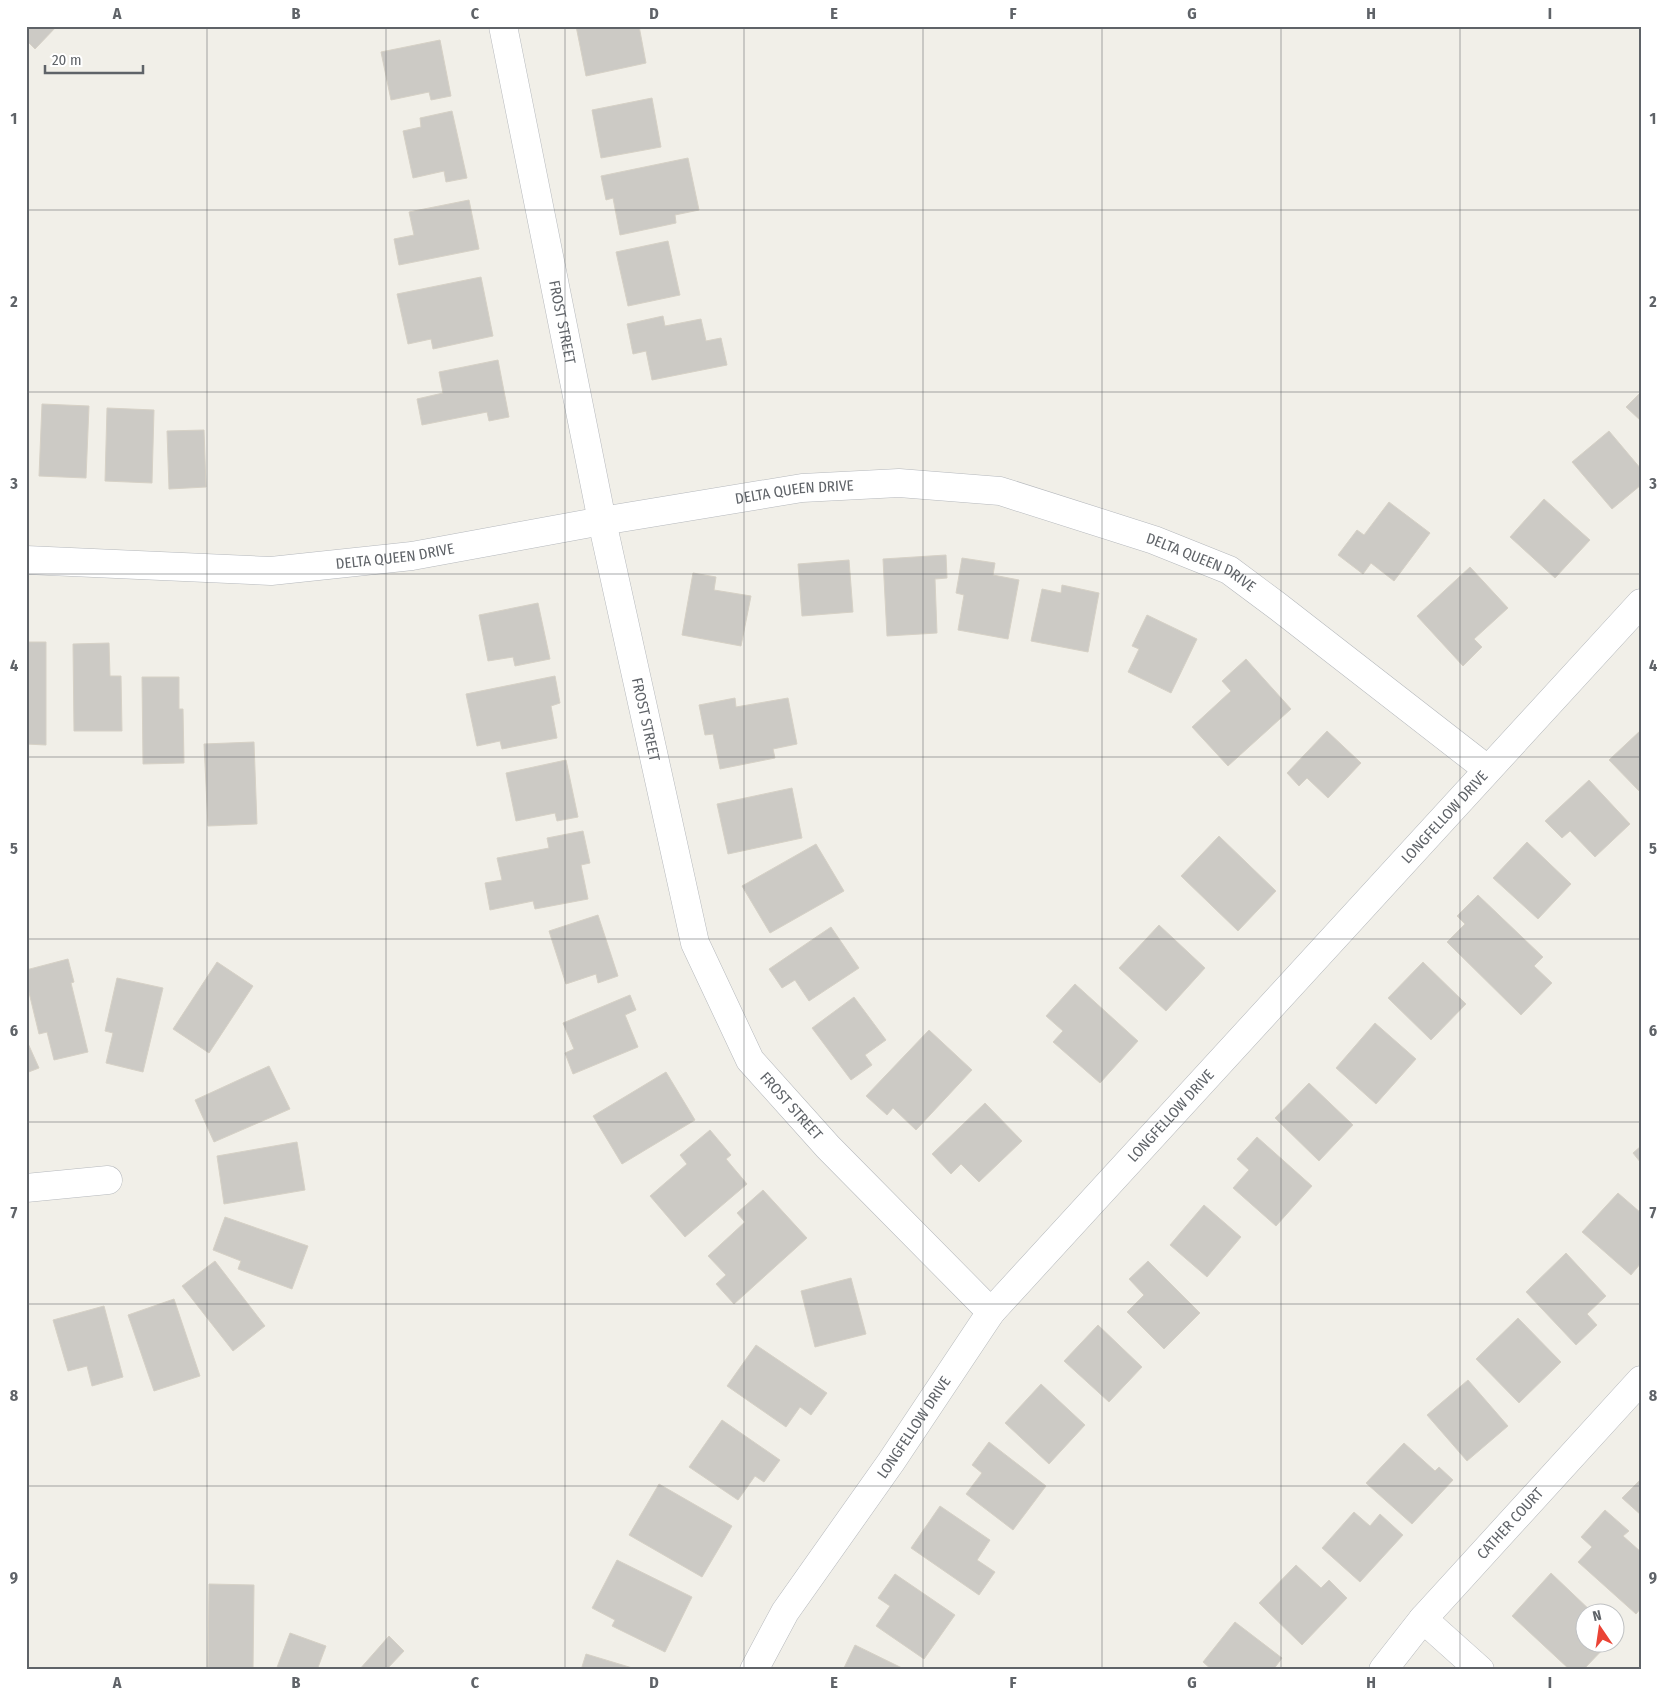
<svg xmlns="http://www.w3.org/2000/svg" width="1667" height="1696" font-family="'Fira Sans Condensed',sans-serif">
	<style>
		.building { fill: #cccac5; stroke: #d6d1c6 }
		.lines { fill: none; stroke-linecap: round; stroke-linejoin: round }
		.minor-casing { stroke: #b5b8bc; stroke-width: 29 }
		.minor { stroke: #fff; stroke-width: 28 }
		.grid { fill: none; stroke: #5f6368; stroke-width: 1; stroke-opacity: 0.55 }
		.labels { text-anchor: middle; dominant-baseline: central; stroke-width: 5; stroke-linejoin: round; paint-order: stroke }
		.street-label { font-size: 15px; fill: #5f6368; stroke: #fff }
		.neatline { fill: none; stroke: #5f6368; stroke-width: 2 }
		.grid-label { font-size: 16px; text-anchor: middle; font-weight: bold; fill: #5f6368 }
	</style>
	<rect width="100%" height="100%" fill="#f1efe8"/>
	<path class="building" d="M26 26H57L35 49 26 40Z
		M576 26H639L646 63 586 76Z
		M440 40 451 96 431 100 429 92 391 100 381 52Z
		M652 98 661 147 601 158 592 110Z
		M452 111 467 178 446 182 444 171 413 178 403 131 421 127 420 118Z
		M688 158 699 210 675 215 676 223 620 235 613 198 606 200 601 176Z
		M469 200 479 249 399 265 394 239 414 235 409 212Z
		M668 241 680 295 628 306 616 252Z
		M481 277 493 336 433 349 431 339 408 344 397 294Z
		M663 316 665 326 701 319 706 341 721 338 727 365 652 380 646 351 633 354 627 324Z
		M498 360 509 417 489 421 487 412 422 425 417 399 443 393 439 372Z
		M1641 392V421L1626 407Z
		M42 404 89 406 86 478 39 476Z
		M107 408 154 410 152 483 105 481Z
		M204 430 206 487 169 489 167 431Z
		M1609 431 1641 469V485L1612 509 1572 462Z
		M1544 499 1590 540 1555 578 1510 537Z
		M1389 502 1430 533 1394 581 1371 563 1363 574 1338 555 1357 530 1364 535Z
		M946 555 947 578 935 579 937 633 887 636 883 559Z
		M962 558 995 563 993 575 1019 580 1008 639 958 630 964 595 956 593Z
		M849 560 853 612 802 616 798 564Z
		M1470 567 1508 608 1474 639 1482 647 1463 666 1417 616Z
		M693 573 716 577 714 590 751 596 741 646 682 635Z
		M1062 585 1099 593 1088 652 1031 641 1042 589 1061 593Z
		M538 603 550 659 515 666 513 657 488 661 479 615Z
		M1147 615 1197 639 1171 693 1128 672 1139 649 1132 646Z
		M26 642H46V745L26 744Z
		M109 643 110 676H121L122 731H74L73 644Z
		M1246 659 1291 709 1228 766 1192 727 1231 691 1222 681Z
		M555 676 560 703 551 706 557 738 502 749 500 741 477 746 466 694Z
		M142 677H179V709H183L184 763 143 764Z
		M735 698 736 707 788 698 797 744 773 749 775 758 720 769 713 734 705 735 699 705Z
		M1641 730V793L1609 760Z
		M1327 731 1361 763 1328 798 1307 778 1299 786 1287 773Z
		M254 742 257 824 208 826 204 744Z
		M566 760 578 817 557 821 555 813 516 821 506 773Z
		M1589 780 1630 824 1595 857 1570 831 1562 838 1545 821Z
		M792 788 802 838 728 854 717 804Z
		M583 831 590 863 581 865 588 899 535 909 533 901 490 910 485 883 502 880 497 858 549 848 547 838Z
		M1219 836 1276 891 1238 931 1181 876Z
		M1527 842 1571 884 1538 919 1493 878Z
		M816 844 844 891 770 933 742 886Z
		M1478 895 1543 957 1534 966 1552 983 1521 1015 1447 942 1465 924 1457 916Z
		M598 915 618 976 598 983 596 974 566 984 549 931Z
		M1159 925 1205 968 1166 1011 1119 968Z
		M831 927 859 968 809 1001 795 980 782 988 769 969Z
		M68 959 74 982 71 983 88 1052 54 1060 47 1032 39 1034 26 980V970Z
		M217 962 253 986 209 1053 173 1029Z
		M1423 962 1466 1004 1431 1040 1388 998Z
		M117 978 163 988 143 1072 106 1063 113 1033 105 1031Z
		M1075 984 1138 1041 1100 1083 1053 1042 1063 1031 1046 1016Z
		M630 995 636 1010 625 1015 638 1047 573 1074 565 1053 574 1049 563 1023Z
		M854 997 886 1040 865 1055 872 1065 851 1080 812 1028Z
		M1375 1023 1416 1059 1376 1104 1336 1068Z
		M929 1030 972 1070 916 1130 893 1108 887 1115 866 1096Z
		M26 1039 39 1068 26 1073Z
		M269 1066 290 1109 214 1142 195 1100Z
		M666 1072 695 1120 622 1164 593 1116Z
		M1309 1083 1353 1125 1319 1161 1275 1118Z
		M985 1103 1022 1141 979 1182 961 1164 951 1174 932 1154Z
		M710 1130 731 1155 726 1159 747 1184 685 1237 650 1196 687 1164 680 1155Z
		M1257 1137 1312 1186 1276 1226 1233 1188 1249 1170 1237 1159Z
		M297 1142 305 1190 224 1204 217 1156Z
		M1641 1146V1163L1633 1153Z
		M763 1190 807 1238 734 1304 716 1284 726 1275 708 1256 745 1222 737 1213Z
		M1618 1193 1641 1213V1263L1631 1275 1582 1232Z
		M1204 1205 1241 1237 1207 1277 1170 1245Z
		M225 1217 308 1246 292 1289 238 1269 241 1261 213 1250Z
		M1566 1253 1606 1296 1587 1314 1597 1325 1576 1345 1526 1292Z
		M215 1261 265 1326 233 1351 182 1286Z
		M1148 1261 1200 1313 1164 1349 1127 1312 1144 1295 1129 1279Z
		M851 1278 866 1334 815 1347 801 1291Z
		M174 1299 200 1376 154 1391 128 1315Z
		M104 1306 123 1377 92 1386 87 1366 68 1371 53 1320Z
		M1518 1318 1561 1362 1519 1403 1476 1359Z
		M1098 1325 1142 1367 1109 1402 1064 1361Z
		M756 1345 827 1393 811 1415 800 1407 786 1427 727 1386Z
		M1468 1380 1508 1426 1467 1461 1427 1415Z
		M1041 1384 1085 1425 1049 1464 1005 1423Z
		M722 1420 780 1460 764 1482 755 1476 738 1500 689 1467Z
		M989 1442 1046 1486 1013 1530 966 1494 982 1473 972 1465Z
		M1404 1443 1435 1471 1439 1467 1453 1480 1412 1524 1366 1483Z
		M1641 1479V1515L1622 1498Z
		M659 1484 732 1526 702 1577 629 1535Z
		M940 1506 990 1540 977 1560 995 1572 979 1595 911 1548Z
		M1605 1510 1629 1531 1623 1536 1641 1552V1608L1636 1614 1578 1562 1592 1547 1581 1537Z
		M1354 1512 1370 1526 1380 1514 1403 1535 1360 1582 1322 1548Z
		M617 1560 692 1597 665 1652 612 1626 615 1620 592 1608Z
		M1296 1565 1321 1588 1329 1580 1347 1598 1302 1645 1259 1603Z
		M1551 1573 1594 1614H1584V1644H1608L1583 1670H1570L1512 1616Z
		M895 1574 955 1615 924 1659 876 1626 890 1606 878 1598Z
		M209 1584 254 1585 253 1670H208Z
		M1235 1622 1282 1658 1273 1670H1212L1203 1662Z
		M290 1633 326 1646 317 1670H276Z
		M389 1636 404 1651 387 1669 388 1670H359Z
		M855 1645 906 1670H843Z
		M586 1654 639 1670H581Z"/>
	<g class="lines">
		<defs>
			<g id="minor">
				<path id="s1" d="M503 26 602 521 695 943 750 1060 828 1147 991 1312"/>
				<path id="s2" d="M26 560 271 571 412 556 602 521 802 488 899 483 1000 491 1154 540 1229 570 1276 605 1487 769"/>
				<path d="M26 1188 108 1180"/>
				<path d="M1423 1619 1480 1670"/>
				<path id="s3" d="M754 1670 785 1612 891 1462 991 1312 1641 603"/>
				<path id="s4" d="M1383 1670 1423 1619 1641 1380"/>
			</g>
		</defs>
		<use href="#minor" class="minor-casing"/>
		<use href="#minor" class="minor"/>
	</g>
	<path class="grid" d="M207 26V1670M386 26V1670M565 26V1670M744 26V1670M923 26V1670M1102 26V1670M1281 26V1670M1460 26V1670M26 210H1641M26 392H1641M26 574H1641M26 757H1641M26 939H1641M26 1122H1641M26 1304H1641M26 1486H1641"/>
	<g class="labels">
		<g class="street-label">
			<text stroke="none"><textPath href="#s1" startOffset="302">FROST STREET</textPath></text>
			<text stroke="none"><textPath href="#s2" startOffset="775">DELTA QUEEN DRIVE</textPath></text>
			<text stroke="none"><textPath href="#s2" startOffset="370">DELTA QUEEN DRIVE</textPath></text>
			<text stroke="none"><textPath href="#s2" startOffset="1195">DELTA QUEEN DRIVE</textPath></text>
			<text stroke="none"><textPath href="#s1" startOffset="708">FROST STREET</textPath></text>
			<text stroke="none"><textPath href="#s3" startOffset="1101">LONGFELLOW DRIVE</textPath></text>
			<text stroke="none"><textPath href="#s1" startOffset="1128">FROST STREET</textPath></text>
			<text stroke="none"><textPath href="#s3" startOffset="696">LONGFELLOW DRIVE</textPath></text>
			<text stroke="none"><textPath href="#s3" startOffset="291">LONGFELLOW DRIVE</textPath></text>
			<text stroke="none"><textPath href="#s4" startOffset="194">CATHER COURT</textPath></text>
		</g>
	</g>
	<rect width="1667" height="1696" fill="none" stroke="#ffffff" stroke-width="55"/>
	<g transform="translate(1600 1628) rotate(347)"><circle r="24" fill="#ffffff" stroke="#bfc1c3"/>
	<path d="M0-4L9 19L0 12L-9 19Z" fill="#ea4335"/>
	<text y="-8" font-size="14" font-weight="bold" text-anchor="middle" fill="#5f6368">N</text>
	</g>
	<path d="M45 65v8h98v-8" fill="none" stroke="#5f6368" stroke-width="2.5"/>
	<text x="52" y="65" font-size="15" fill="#5f6368" stroke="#ffffff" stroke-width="4" paint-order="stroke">20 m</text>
	<rect x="28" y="28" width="1612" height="1640" class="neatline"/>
	<g class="grid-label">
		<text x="117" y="19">A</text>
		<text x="296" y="19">B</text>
		<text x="475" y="19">C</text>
		<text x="654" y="19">D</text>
		<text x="834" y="19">E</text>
		<text x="1013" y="19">F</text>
		<text x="1192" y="19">G</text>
		<text x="1371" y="19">H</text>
		<text x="1550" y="19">I</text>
		<text x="14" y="124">1</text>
		<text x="1653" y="124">1</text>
		<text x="14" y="307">2</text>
		<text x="1653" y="307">2</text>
		<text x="14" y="489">3</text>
		<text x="1653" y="489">3</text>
		<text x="14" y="671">4</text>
		<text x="1653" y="671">4</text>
		<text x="14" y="854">5</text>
		<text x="1653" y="854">5</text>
		<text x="14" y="1036">6</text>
		<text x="1653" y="1036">6</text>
		<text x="14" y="1218">7</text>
		<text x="1653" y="1218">7</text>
		<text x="14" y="1401">8</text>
		<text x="1653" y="1401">8</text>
		<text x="14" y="1583">9</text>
		<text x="1653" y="1583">9</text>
		<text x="117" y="1688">A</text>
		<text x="296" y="1688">B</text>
		<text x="475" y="1688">C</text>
		<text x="654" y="1688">D</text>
		<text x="834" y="1688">E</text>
		<text x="1013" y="1688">F</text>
		<text x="1192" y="1688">G</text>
		<text x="1371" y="1688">H</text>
		<text x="1550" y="1688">I</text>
	</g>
</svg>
